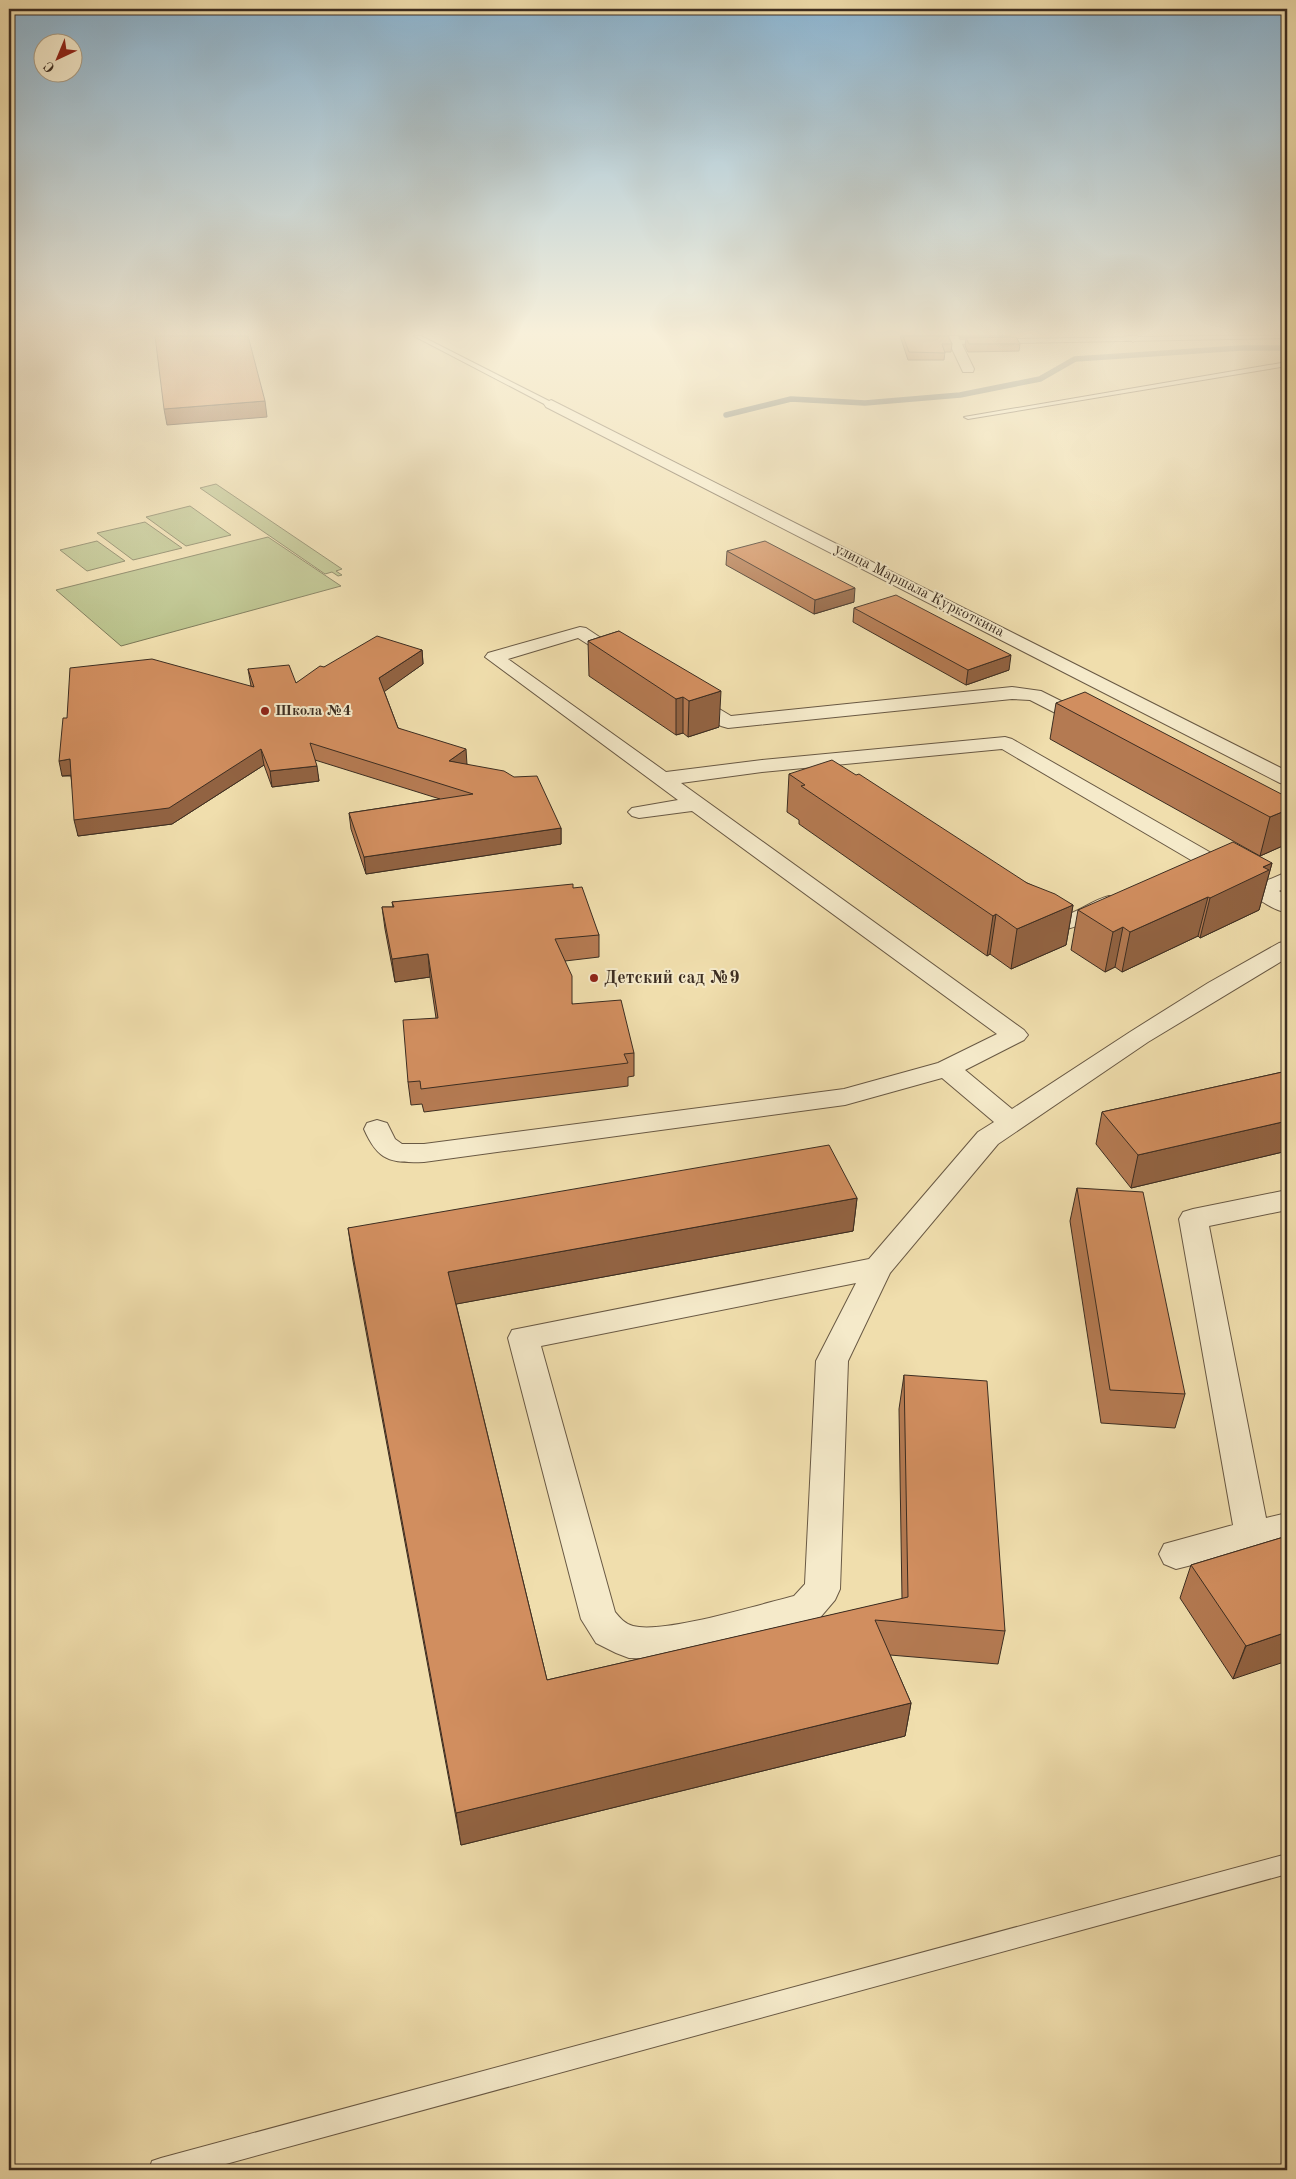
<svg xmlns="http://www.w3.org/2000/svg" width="1296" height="2179" font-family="'Old Standard TT',serif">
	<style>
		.green { fill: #b9c18a; stroke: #7a7756 }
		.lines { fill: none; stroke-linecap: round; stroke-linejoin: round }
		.stream { stroke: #79817b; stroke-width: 5.5 }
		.service-casing { stroke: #695944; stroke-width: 2 }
		.minor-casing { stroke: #695944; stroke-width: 2 }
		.service { fill: #f5eaca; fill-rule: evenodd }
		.minor { fill: #f5eaca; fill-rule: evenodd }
		.wall { fill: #b47a52; stroke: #3c2d21 }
		.shaded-wall { fill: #926342; stroke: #3c2d21 }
		.building { fill: #d18e5f; stroke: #3c2d21 }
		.poi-dot { fill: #8f2418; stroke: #f5eaca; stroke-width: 2 }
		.labels { text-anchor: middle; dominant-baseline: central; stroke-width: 4; stroke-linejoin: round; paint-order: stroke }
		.far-street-label { font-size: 15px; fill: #3c2d21; stroke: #f5eaca }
		.far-poi-label { font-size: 15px; font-weight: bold; fill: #3c2d21; stroke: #f5eaca; text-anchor: start }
		.poi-label { font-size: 18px; font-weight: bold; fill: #3c2d21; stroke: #f5eaca; text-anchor: start }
	</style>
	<rect width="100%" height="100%" fill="#f0dead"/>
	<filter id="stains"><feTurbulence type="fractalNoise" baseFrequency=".004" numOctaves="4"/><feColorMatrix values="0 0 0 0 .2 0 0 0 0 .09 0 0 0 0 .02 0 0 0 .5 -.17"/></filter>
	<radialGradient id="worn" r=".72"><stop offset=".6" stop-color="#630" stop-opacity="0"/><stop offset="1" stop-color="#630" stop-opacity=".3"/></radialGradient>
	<path class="green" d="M216 484 342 569 336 571 342 575 338 576 332 572 325 574 200 488Z
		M190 506 231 535 186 546 146 517Z
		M145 522 182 548 133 560 97 533Z
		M268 537 341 586 121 646 56 590Z
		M97 541 125 561 87 571 60 550Z"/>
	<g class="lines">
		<path class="stream" d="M726 415 791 399 865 403 960 395 1040 379 1075 359 1241 348H1287"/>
		<defs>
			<path id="service" d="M414 336H421L555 404 548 406Z
				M1204 336H1287V338L955 344 952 342 955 340Z
				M1287 362V366L968 419 964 417Z
				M1287 1854V1874L204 2170H149L152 2161 161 2158Z"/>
			<path id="minor" d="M946 336H958L974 369 973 372H963Z
				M1125 336H1137L1139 338 1133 342Z
				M551 400 1287 771V785L1280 783 546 407 544 404Z
				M580 627 586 628 631 658 628 662H616L578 638 508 659 666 772 762 760 1005 737 1012 739 1241 870 1244 875 1241 880 1233 882 1225 880 1002 749 762 772 681 783 1024 1030 1028 1035 1024 1040 965 1070 1012 1109 1130 1032 1208 983 1279 943 1287 941V958L1148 1042 998 1144 890 1273 848 1361 840 1589 835 1600 818 1620 662 1659 629 1658 616 1653 596 1643 581 1619 508 1338 512 1330 869 1259 978 1132 994 1122 942 1078 845 1105 424 1162C390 1163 378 1161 364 1129L367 1123 377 1120 387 1123 395 1139 402 1144H424L844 1089 938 1063 997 1034 692 811 639 818 632 816 628 812 632 808 678 800 485 657 488 653ZM856 1283 816 1361 805 1584 794 1596C758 1605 664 1634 633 1626 625 1624 620 1618 615 1612L541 1346Z
				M1012 687 1041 691 1093 717 1096 721 1093 725H1079L1030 700 1012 699 728 728 721 726 682 703 679 699 682 695H696L731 716Z
				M1287 872V887L1279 891 1287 896V913C1275 910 1258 901 1251 891L1254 886Z
				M1109 896 1117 898 1120 903 1117 908C1096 919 1043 947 1024 920L1028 915C1040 912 1051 919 1064 916 1080 911 1093 900 1109 896Z
				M1287 1190V1210L1209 1226 1266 1518 1287 1513V1541L1176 1569 1164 1564 1159 1554 1164 1544 1233 1525 1179 1219 1183 1212 1193 1209Z"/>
		</defs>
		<use href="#service" class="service-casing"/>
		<use href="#minor" class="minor-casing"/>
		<use href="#service" class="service"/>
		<use href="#minor" class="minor"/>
	</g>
	<path class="wall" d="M900 336H948L952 344 951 352H945L944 360H908Z
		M959 336H1011V337L961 338Z
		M966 338 1020 344 1019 351 968 352 965 346Z
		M727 551 854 602 814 614 726 565Z
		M854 608 1009 670 966 685 853 622Z
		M619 631 719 727 688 737 683 733 676 735 589 676 588 641Z
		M422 650 423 664 384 691 398 728 467 764 561 828V844L366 874 351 829 349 813 440 799 315 760 319 781 272 787 264 765 172 824 78 836 71 776H62L251 686 248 669 296 683 324 667Z
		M1056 703 1287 797V844L1260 856 1050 739Z
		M789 774 1027 883 1073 905 1066 945 1011 969 990 954 987 956 799 824V820L787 812Z
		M1272 863 1259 910 1200 938 1198 936 1122 972 1115 967 1105 972 1071 950 1078 910Z
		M573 888 599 935V957L565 961 572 1004 634 1053V1076L628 1077V1086L424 1112 422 1104 411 1105 408 1082 436 1018 430 977 395 982 385 929 382 907H393L392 902Z
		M1287 1071V1151L1131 1188 1096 1144 1102 1112Z
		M1077 1188 1185 1394 1175 1428 1101 1423 1070 1221Z
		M857 1198 853 1231 456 1304 547 1680 902 1599 899 1409 904 1375 1005 1631 998 1664 890 1655 911 1703 905 1736 461 1845 353 1261 348 1228Z
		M1287 1536 1233 1679 1180 1598 1191 1565Z"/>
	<path class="shaded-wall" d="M265 401 267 417 167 425 164 409Z
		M855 588 854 602 814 614 815 600Z
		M422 650 423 664 381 694 379 678Z
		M1011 655 1009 670 966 685 968 670Z
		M721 691 719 727 688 737 689 701Z
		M683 697V733L676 735V699Z
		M261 749 264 765 172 824 78 836 74 820Z
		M466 749 467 765 449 761Z
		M70 759 73 775 62 776 59 761Z
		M317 766 319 781 272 787 270 771Z
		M1287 810V844L1260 856 1270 817Z
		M561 828V844L366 874 364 857Z
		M1272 863 1259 910 1200 938 1210 898 1263 867Z
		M1208 897 1198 936 1122 972 1130 932Z
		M1073 905 1066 945 1011 969 1017 929Z
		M996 914 990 954 987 956 993 916Z
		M1123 927 1115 967 1105 972 1113 932Z
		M428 954 430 977 395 982 392 959Z
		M1287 1121V1151L1131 1188 1138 1155Z
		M857 1198 853 1231 451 1305 448 1272Z
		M1287 1632V1661L1233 1679 1246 1646Z
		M911 1703 905 1736 461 1845 456 1813Z"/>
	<path class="building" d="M155 336H248L265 401 164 409Z
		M903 336H948L952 344H942L945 353 909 352Z
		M1016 337 1020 344H969L966 338Z
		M765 541 855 588 815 600 727 551Z
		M896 595 1011 655 968 670 854 608Z
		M619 631 721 691 689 701 683 697 676 699 588 641Z
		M377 636 422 650 379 678 398 728 466 749 449 761 504 771 514 777 537 776 561 828 364 857 349 813 473 794 310 743 317 766 270 771 261 749 169 808 74 820 70 759 59 761 63 718H67L70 668 152 659 254 687 248 669 289 665 296 683 320 666 324 667Z
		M1085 692 1287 797V810L1270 817 1056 703Z
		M832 760 856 775 859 774 1027 883 1055 894 1073 905 1017 929 996 914 993 916 801 786 805 785 789 774Z
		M1233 842 1272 863 1263 867 1269 870 1210 898 1208 897 1130 932 1123 927 1113 932 1078 910Z
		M573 884V888L582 887 599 935 555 939 572 976V1004L621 1000 634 1053 624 1054 628 1063 421 1089 420 1081 408 1082 403 1020 438 1018 428 954 392 959 382 907H394L392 902Z
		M1287 1071V1121L1138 1155 1102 1112Z
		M829 1145 857 1198 448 1272 547 1680 908 1597 904 1375 987 1381 1005 1631 875 1620 911 1703 456 1813 348 1228Z
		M1077 1188 1143 1192 1185 1394 1110 1390Z
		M1287 1536V1632L1246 1646 1191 1565Z"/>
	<linearGradient id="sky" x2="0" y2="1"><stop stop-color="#8bb6d4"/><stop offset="0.52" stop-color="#f8f0da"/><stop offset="1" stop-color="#f8f0da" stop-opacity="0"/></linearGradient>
	<rect width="1296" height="641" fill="url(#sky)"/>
	<g class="poi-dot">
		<circle cx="265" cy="711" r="5"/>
		<circle cx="594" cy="978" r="5"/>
	</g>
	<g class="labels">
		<g class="far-street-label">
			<text transform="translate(919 591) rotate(27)">улица Маршала Куркоткина</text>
		</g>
		<g class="far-poi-label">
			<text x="275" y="711">Школа №4</text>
		</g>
		<g class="poi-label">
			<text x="604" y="978">Детский сад №9</text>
		</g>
	</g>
	<rect width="1296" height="2179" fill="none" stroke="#f0dead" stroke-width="30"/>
	<rect x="10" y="10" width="1276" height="2159" fill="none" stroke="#3c2d21" stroke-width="2.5"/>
	<rect x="15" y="15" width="1266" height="2149" fill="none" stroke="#3c2d21"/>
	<g transform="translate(58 58) rotate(224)"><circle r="24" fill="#f5eaca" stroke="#ab9e86"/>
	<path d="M0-4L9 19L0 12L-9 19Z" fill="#8f2418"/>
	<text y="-8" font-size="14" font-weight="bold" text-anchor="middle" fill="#3c2d21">С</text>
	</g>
	<rect width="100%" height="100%" filter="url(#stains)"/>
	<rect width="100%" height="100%" fill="url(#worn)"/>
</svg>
